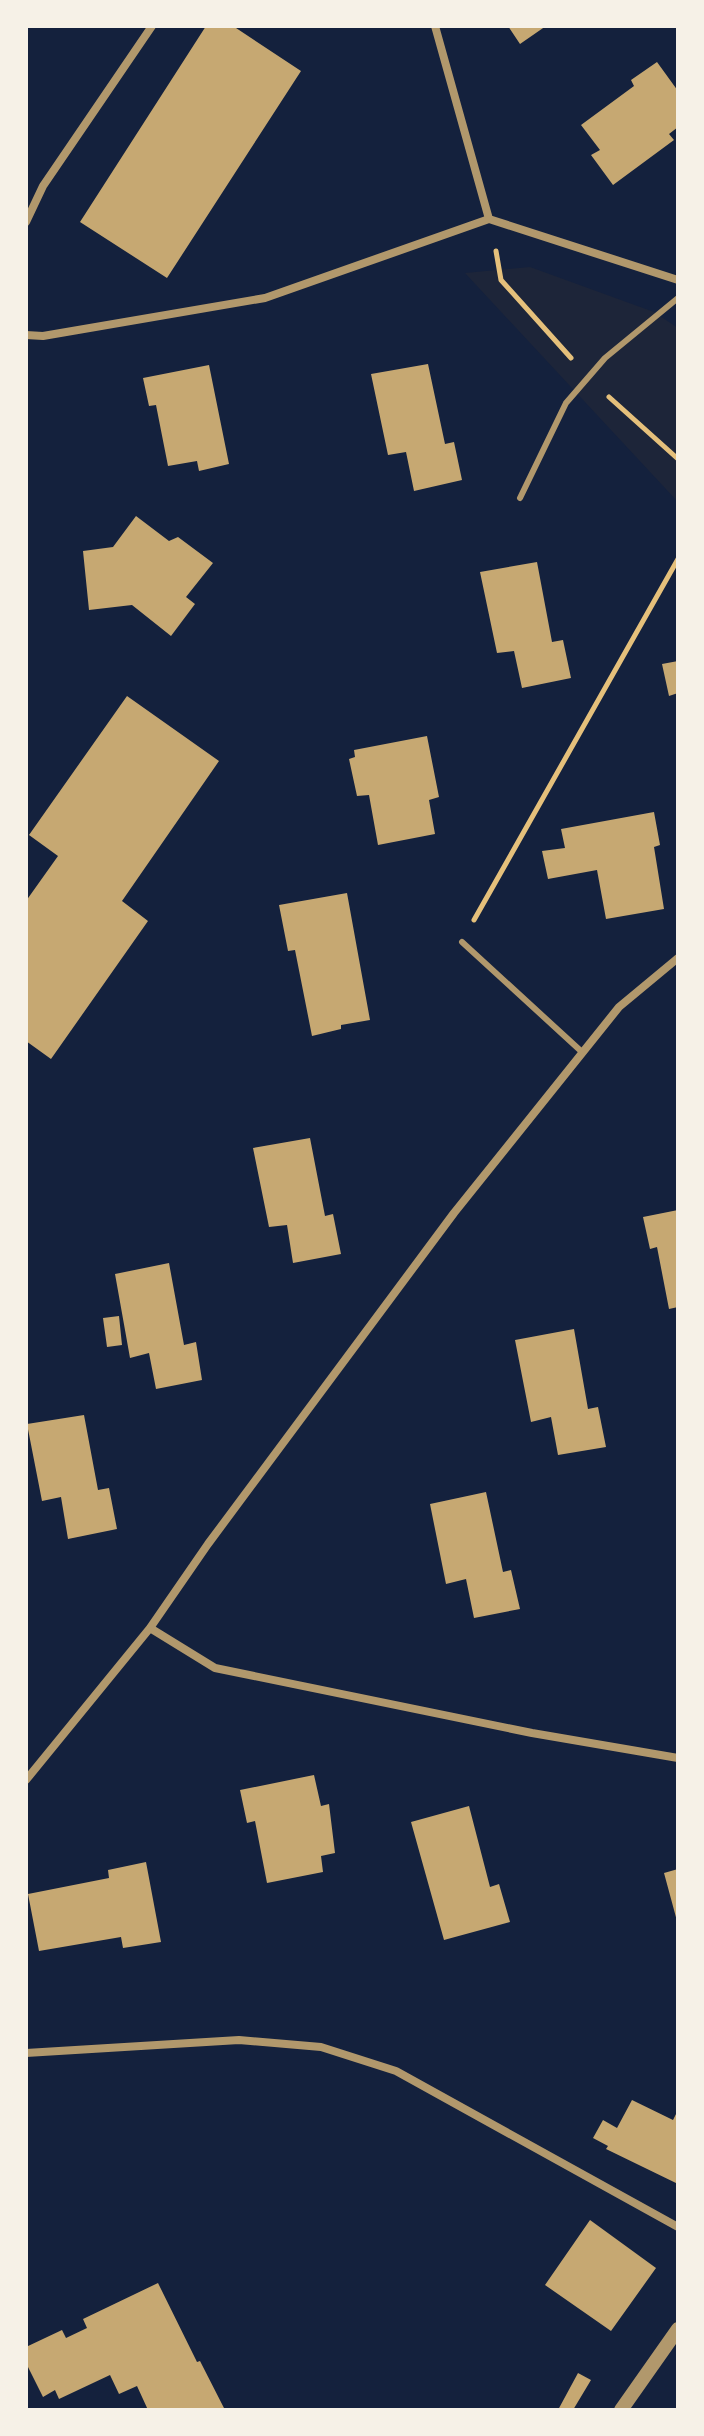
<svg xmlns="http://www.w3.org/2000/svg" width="704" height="2436" font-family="'Fira Sans',sans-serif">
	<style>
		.green { fill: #1d2539 }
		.building { fill: #c6a872 }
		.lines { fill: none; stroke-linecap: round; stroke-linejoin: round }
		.path { stroke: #e5c07b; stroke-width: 5 }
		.service { stroke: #b1986c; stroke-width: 6 }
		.minor { stroke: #b1986c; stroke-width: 8 }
		.tertiary { stroke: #b1986c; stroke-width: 14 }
	</style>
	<rect width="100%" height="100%" fill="#14213d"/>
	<path class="green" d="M530 267 654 312 678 328V502L465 273Z"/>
	<path class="building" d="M206 26H233L301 71 167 278 80 222Z
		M508 26H546L520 44Z
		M657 62 678 91V127L669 134 674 140 613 185 591 155 600 150 581 125 634 86 631 80Z
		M428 364 445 444 454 442 462 480 414 491 406 452 388 455 371 374Z
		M209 365 229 464 199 471 197 461 168 466 156 405 149 406 143 378Z
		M136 516 169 541 178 537 213 563 186 597 195 604 171 636 132 605 89 610 83 551 113 547Z
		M537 562 552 642 563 640 571 678 522 688 514 651 497 653 480 572Z
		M678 661V693L669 696 662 664Z
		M127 696 219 761 122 901 148 921 51 1059 26 1041V901L58 856 29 835Z
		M427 736 439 797 429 800 435 834 378 845 369 795 357 796 349 759 355 757 354 750Z
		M654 812 660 845 654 847 664 909 606 919 597 870 548 879 542 851 565 848 561 829Z
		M347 893 370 1020 341 1025V1029L312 1036 295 950 288 951 279 905Z
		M310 1138 325 1216 333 1214 341 1254 293 1263 287 1225 269 1227 253 1148Z
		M678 1210V1307L669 1309 657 1247 650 1249 643 1217Z
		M169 1263 184 1345 196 1342 202 1380 156 1389 149 1353 130 1358 115 1274Z
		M119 1316 122 1345 107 1347 103 1318Z
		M574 1329 588 1409 598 1407 606 1447 558 1455 551 1417 531 1422 515 1340Z
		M84 1415 98 1490 109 1488 117 1529 68 1539 61 1497 42 1501 27 1424Z
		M486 1492 503 1572 511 1570 520 1609 474 1618 466 1579 446 1584 430 1504Z
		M314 1775 321 1806 329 1804 335 1853 321 1856 323 1872 267 1883 255 1821 247 1823 240 1790Z
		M469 1806 490 1887 499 1884 510 1922 444 1940 411 1822Z
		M146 1862 161 1942 123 1948 121 1937 39 1951 28 1894 109 1878 108 1870Z
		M678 1869V1921H677L664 1873Z
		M632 2100 673 2120 678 2110V2184L606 2149 608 2146 593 2138 603 2120 617 2128Z
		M590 2220 656 2268 611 2331 545 2285Z
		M158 2283 197 2362 200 2361 225 2410H148L137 2386 119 2394 110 2375 59 2399 55 2390 43 2397 26 2363V2347L62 2330 66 2338 87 2328 83 2319Z
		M578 2373 591 2380 573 2410H558Z"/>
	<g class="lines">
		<path class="path" d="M496 251 501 280 571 358
			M609 397 678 459
			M474 920 678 559"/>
		<path class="service" d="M520 498 566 403 605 358 678 298
			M462 942 582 1052"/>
		<path class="minor" d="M435 26 489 219
			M26 222 43 186 152 26
			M26 335 43 336 265 298 489 219 678 280
			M150 1628 215 1668 532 1733 678 1758
			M26 1780 150 1628 208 1544 454 1213 619 1007 678 958
			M26 2053 239 2040 321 2047 396 2071 678 2227"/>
		<path class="tertiary" d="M621 2410 678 2329"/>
	</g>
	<rect width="704" height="2436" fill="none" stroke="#f6f1e7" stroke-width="56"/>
</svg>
